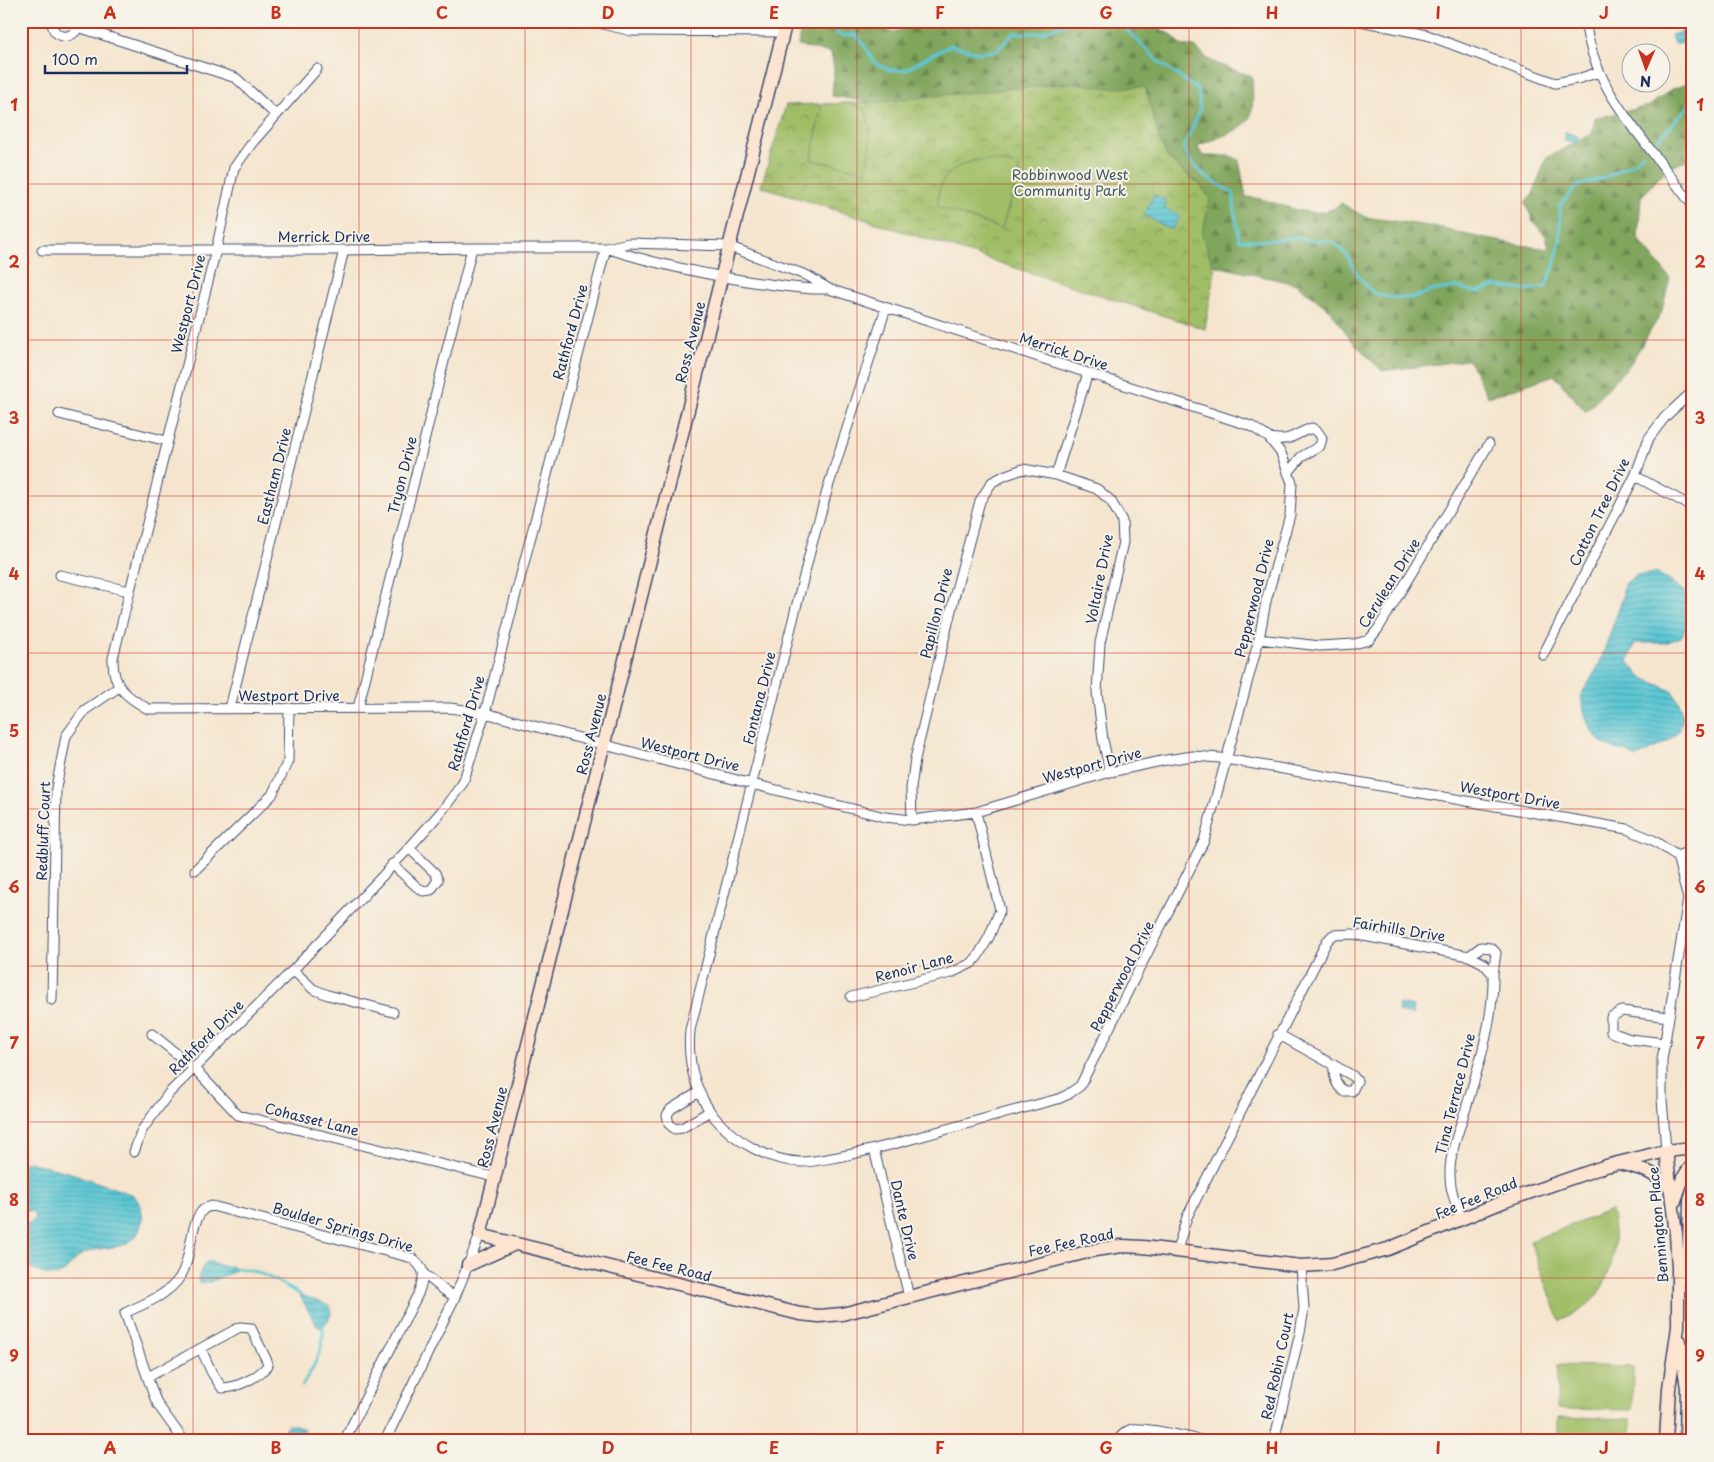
<svg xmlns="http://www.w3.org/2000/svg" width="1714" height="1462" font-family="'Playpen Sans',sans-serif">
	<style>
		.forest { fill: url(#forest-firs); stroke: #4e6a5c }
		.park { fill: url(#park-crowns); stroke: #5e7662 }
		.pitch { fill: #a0be66; stroke: #5e7662 }
		.water { fill: url(#water-rules); stroke: #3c7b99 }
		.lines { fill: none; stroke-linecap: round; stroke-linejoin: round }
		.stream { stroke: #5cc7d4; stroke-width: 3 }
		.street-casing { stroke: #3c4a6f; stroke-width: 11 }
		.secondary-casing { stroke: #3c4a6f; stroke-width: 15 }
		.street { stroke: #fff; stroke-width: 9 }
		.secondary { stroke: #fde4d1; stroke-width: 12 }
		.grid { fill: none; stroke: #c8321e; stroke-width: 1; stroke-opacity: 0.55 }
		.labels { text-anchor: middle; dominant-baseline: central; stroke-width: 4; stroke-linejoin: round; paint-order: stroke }
		.park-label { font-size: 14px; fill: #435a60; stroke: #f7f3e8 }
		.street-label { font-size: 14px; fill: #1b2f5e; stroke: #f7f3e8 }
		.neatline { fill: none; stroke: #c8321e; stroke-width: 2 }
		.grid-label { font-size: 16px; text-anchor: middle; font-weight: bold; fill: #c8321e }
	</style>
	<defs>
		<pattern id="forest-firs" width="22" height="20" patternUnits="userSpaceOnUse" patternTransform="scale(1.25)"><rect width="22" height="20" fill="#80a55b"/><path d="M5 1l3.5 6h-7zM16 11l3.5 6h-7z" fill="#68874e"/></pattern>
		<pattern id="park-crowns" width="20" height="18" patternUnits="userSpaceOnUse" patternTransform="scale(1.25)"><rect width="20" height="18" fill="#a0be66"/><path d="M2 6a3 3 0 1 1 6 0M12 15a3 3 0 1 1 6 0" fill="none" stroke="#829b57"/></pattern>
		<pattern id="water-rules" width="6" height="5" patternUnits="userSpaceOnUse" patternTransform="scale(1.25)"><rect width="6" height="5" fill="#5cc7d4"/><path d="M0 2.5h6" fill="none" stroke="#4ba2af"/></pattern>
	</defs>
	<rect width="100%" height="100%" fill="#f7f3e8"/>
	<filter id="ink" filterUnits="userSpaceOnUse"><feTurbulence type="fractalNoise" baseFrequency=".02" numOctaves="2"/><feDisplacementMap in="SourceGraphic" scale="10" xChannelSelector="R" yChannelSelector="G"/><feConvolveMatrix kernelMatrix="1 2 1 2 8 2 1 2 1" color-interpolation-filters="sRGB"/></filter>
	<filter id="wash" filterUnits="userSpaceOnUse"><feTurbulence type="fractalNoise" baseFrequency=".0096" numOctaves="4" result="noise"/><feDisplacementMap in="SourceGraphic" scale="20" xChannelSelector="R" yChannelSelector="G"/><feGaussianBlur stdDeviation="1.12" result="paint"/><feColorMatrix in="noise" values="0 0 0 0 0 0 0 0 0 0 0 0 0 0 0 0 0 1.4 0 .05"/><feComposite in="paint" operator="in"/></filter>
	<g filter="url(#wash)">
		<rect width="100%" height="100%" fill="#f5e5ce"/>
		<path class="forest" d="M801 21H871L889 32 920 27 932 21H1150L1156 27 1172 35 1180 45 1195 47 1208 59 1222 66 1252 76C1252 87 1255 108 1249 119 1241 132 1211 140 1197 146L1203 156H1231L1239 160 1246 197C1278 198 1314 227 1341 203L1365 217 1444 228 1463 234 1514 244 1549 249 1546 236 1533 221 1525 203 1533 194 1546 158 1592 134 1595 118 1649 106 1672 89 1693 82V157L1666 170 1641 197 1638 239 1670 278 1661 314 1630 364 1586 412 1554 375 1514 389 1488 397 1469 360 1382 371 1352 341 1330 310 1296 284 1212 265 1176 165C1159 152 1156 127 1150 107L1094 86H1046L911 99 903 117 871 102 832 96 834 70 831 53 798 46Z"/>
		<path class="park" d="M1077 83 1108 88 1145 87 1159 138 1168 159 1199 184 1210 198 1202 235 1215 271 1205 329 761 186 786 105 888 102 932 96Z"/>
		<path class="pitch" d="M850 103 866 111C873 133 871 148 866 171L811 160 822 104Z
			M977 160 998 161 1020 167 1002 229 938 207C938 201 938 193 940 187 946 170 962 164 977 160Z
			M1611 1210C1619 1245 1613 1285 1584 1308 1577 1313 1568 1317 1560 1321L1530 1241Z
			M1558 1365 1633 1367 1632 1410 1557 1409Z
			M1558 1417 1631 1419V1441H1558Z
			M226 1430 232 1441 209 1440Z"/>
		<path class="water" d="M1689 30 1692 40 1674 44 1671 35Z
			M1565 132 1579 137 1577 143 1564 140Z
			M1154 195 1167 201 1164 208 1180 216 1172 230 1144 215Z
			M1658 573 1688 594 1690 609 1686 628 1681 637 1665 643H1635L1628 662 1641 677 1672 691 1679 702 1683 719 1679 731 1669 741 1635 758C1630 751 1622 751 1614 749 1590 741 1585 718 1581 695L1599 665 1622 600 1624 584 1637 575Z
			M1399 1004 1413 1007 1412 1015 1398 1012Z
			M29 1162 71 1173 133 1195C140 1202 143 1210 142 1220 137 1256 103 1242 81 1255 73 1260 67 1272 58 1275 49 1278 30 1268 21 1265V1222L32 1223 35 1216 32 1211H21V1163Z
			M206 1262C217 1261 220 1269 232 1266L235 1271 210 1282 199 1283C197 1275 202 1269 206 1262Z
			M299 1294 330 1306C334 1314 327 1324 320 1328L316 1324Z
			M287 1425H296L304 1429 302 1438H292L284 1434 283 1431Z"/>
		<g class="lines">
			<path class="stream" d="M834 21 836 33 843 36 855 34 862 42 875 63 890 70H905L937 52 951 45 979 53 997 50 1014 33H1040L1064 24 1081 21
				M1118 21 1159 62 1198 90 1200 109 1184 148 1192 163 1205 176 1234 194C1233 210 1238 225 1239 240H1272L1292 238 1333 242 1347 255 1358 276 1373 293 1389 297 1413 298 1431 291 1456 287 1476 292 1496 286 1524 290 1545 287 1554 266 1560 241V205L1577 186 1604 178 1633 163 1643 154
				M1655 143 1693 101
				M234 1269C254 1267 282 1283 299 1294
				M302 1386C313 1367 325 1350 323 1327"/>
		</g>
	</g>
	<g filter="url(#ink)">
		<g class="lines">
			<defs>
				<path id="street" d="M52 21C52 36 66 41 76 31L79 21
					M590 21 632 31 783 32
					M1361 21 1427 35 1555 83 1581 78 1599 72
					M1585 21C1592 72 1616 105 1646 144 1662 165 1677 185 1693 206
					M78 27 236 78 276 115
					M317 69 252 143 234 168 216 250 113 658C112 686 125 696 148 709L450 708 485 713 752 784 885 817 912 820 976 812 1110 772 1166 760 1193 756 1220 758 1627 829 1653 840 1677 856 1693 850
					M606 248C654 264 704 274 753 282 778 285 803 290 829 289
					M42 250H344L472 248H606L629 243 728 246 808 276 829 289 1251 426 1269 438 1281 453 1292 483 1290 515 1266 601 1259 639 1204 841 1080 1086 1067 1095 1058 1099C1008 1112 958 1126 908 1140 885 1147 862 1152 838 1157 826 1159 813 1162 801 1162 770 1161 735 1142 715 1118 695 1092 687 1062 690 1030L812 544 829 484 886 308
					M59 414 167 441
					M1269 438C1293 442 1291 435 1312 428L1318 432 1322 438 1320 446 1301 457 1288 473
					M1056 475 1088 373
					M1635 476 1693 507
					M60 575 129 591
					M1259 639 1320 646 1354 644 1369 640 1378 629 1489 444
					M1543 655 1635 476 1649 438 1665 417 1693 391
					M230 708 344 250
					M358 708 472 248
					M912 820 911 788 915 759 956 590 980 501 992 482 1006 475 1023 469 1056 475 1097 489 1111 501 1122 521 1123 542 1100 643 1097 692 1103 740 1110 772
					M392 864 417 887 423 891 431 890 438 880 435 873 409 848
					M195 870 272 795 288 761 289 708
					M1469 956 1481 947 1491 948 1496 953 1493 974
					M293 970 313 989 328 995 393 1012
					M851 997 951 973 972 963 978 956 989 937 1000 910 976 812
					M52 1000 56 788 66 736 85 710 119 687
					M152 1034 194 1068 238 1115 494 1177
					M1278 1034 1353 1076 1357 1081 1352 1091H1343C1335 1084 1333 1076 1334 1065
					M1665 1043 1630 1039 1611 1032V1017L1622 1011 1669 1017
					M699 1092 671 1109 667 1115 669 1124 675 1129 682 1128 710 1111
					M874 1149 909 1297
					M1666 1151 1662 1099V1060L1688 899 1677 856
					M134 1152 142 1130 169 1093 293 970 409 848 441 812 463 783 485 713 606 248
					M1177 1250 1187 1217 1327 941 1333 935 1353 934 1469 956 1483 963 1493 974C1494 1019 1479 1065 1466 1108 1460 1127 1449 1155 1450 1175 1450 1191 1456 1204 1462 1219
					M424 1274 444 1290 455 1297
					M148 1377 240 1327 251 1328 267 1361 268 1365C259 1377 237 1388 222 1388L212 1373 201 1349
					M184 1441 158 1405 154 1396 125 1313C145 1303 167 1296 180 1277 192 1259 189 1226 202 1211 204 1208 208 1207 212 1206L412 1258C428 1272 424 1275 418 1294L344 1441
					M385 1441 455 1297 480 1235
					M1117 1441C1120 1436 1128 1430 1133 1429 1148 1427 1189 1438 1206 1441
					M1274 1441 1300 1333 1304 1308 1301 1266"/>
				<path id="secondary" d="M786 21 480 1235 800 1314 819 1316 842 1314 1095 1250 1122 1246 1143 1247 1301 1266 1332 1264 1388 1249 1505 1201 1606 1166 1666 1151 1693 1148
					M1622 1164C1645 1169 1652 1172 1671 1188
					M1674 1203C1679 1190 1682 1175 1693 1165
					M468 1265 515 1244
					M1678 1268 1689 1250 1690 1200 1693 1190
					M1680 1341 1687 1388 1686 1441
					M1666 1441 1669 1388 1678 1327V1268L1676 1234 1666 1151"/>
			</defs>
			<use href="#street" class="street-casing"/>
			<use href="#secondary" class="secondary-casing"/>
			<use href="#street" class="street"/>
			<use href="#secondary" class="secondary"/>
		</g>
	</g>
	<path class="grid" d="M193 21V1441M359 21V1441M525 21V1441M691 21V1441M857 21V1441M1023 21V1441M1189 21V1441M1355 21V1441M1521 21V1441M21 184H1693M21 340H1693M21 496H1693M21 653H1693M21 809H1693M21 966H1693M21 1122H1693M21 1278H1693"/>
	<g class="labels">
		<g class="park-label">
			<text x="1070" y="174">Robbinwood West<tspan x="1070" dy="16">Community Park</tspan></text>
		</g>
		<g class="street-label">
			<text x="324" y="236">Merrick Drive</text>
			<text transform="translate(188 304) rotate(-76)">Westport Drive</text>
			<text transform="translate(570 332) rotate(-75)">Rathford Drive</text>
			<text transform="translate(690 342) rotate(-76)">Ross Avenue</text>
			<text transform="translate(1064 351) rotate(18)">Merrick Drive</text>
			<text transform="translate(402 475) rotate(-76)">Tryon Drive</text>
			<text transform="translate(274 476) rotate(-76)">Eastham Drive</text>
			<text transform="translate(1599 512) rotate(-64)">Cotton Tree Drive</text>
			<text transform="translate(1099 579) rotate(-79)">Voltaire Drive</text>
			<text transform="translate(1389 583) rotate(-58)">Cerulean Drive</text>
			<text transform="translate(1254 598) rotate(-76)">Pepperwood Drive</text>
			<text transform="translate(936 613) rotate(-76)">Papillon Drive</text>
			<text x="289" y="695">Westport Drive</text>
			<text transform="translate(759 698) rotate(-76)">Fontana Drive</text>
			<text transform="translate(466 723) rotate(-74)">Rathford Drive</text>
			<text transform="translate(591 734) rotate(-76)">Ross Avenue</text>
			<text transform="translate(690 754) rotate(14)">Westport Drive</text>
			<text transform="translate(1092 765) rotate(-15)">Westport Drive</text>
			<text transform="translate(1510 795) rotate(10)">Westport Drive</text>
			<text transform="translate(43 831) rotate(-88)">Redbluff Court</text>
			<text transform="translate(1399 929) rotate(9)">Fairhills Drive</text>
			<text transform="translate(914 967) rotate(-15)">Renoir Lane</text>
			<text transform="translate(1122 976) rotate(-63)">Pepperwood Drive</text>
			<text transform="translate(206 1037) rotate(-45)">Rathford Drive</text>
			<text transform="translate(1455 1094) rotate(-76)">Tina Terrace Drive</text>
			<text transform="translate(312 1119) rotate(14)">Cohasset Lane</text>
			<text transform="translate(492 1127) rotate(-76)">Ross Avenue</text>
			<text transform="translate(1476 1198) rotate(-22)">Fee Fee Road</text>
			<text transform="translate(905 1220) rotate(77)">Dante Drive</text>
			<text transform="translate(1658 1225) rotate(-95)">Bennington Place</text>
			<text transform="translate(343 1227) rotate(16)">Boulder Springs Drive</text>
			<text transform="translate(1071 1242) rotate(-12)">Fee Fee Road</text>
			<text transform="translate(669 1266) rotate(14)">Fee Fee Road</text>
			<text transform="translate(1277 1366) rotate(-78)">Red Robin Court</text>
		</g>
	</g>
	<rect width="1714" height="1462" fill="none" stroke="#f7f3e8" stroke-width="55"/>
	<g transform="translate(1646 68) rotate(182)"><circle r="24" fill="#f7f3e8" stroke="#9fa5b1"/>
	<path d="M0-4L9 19L0 12L-9 19Z" fill="#c8321e"/>
	<text y="-8" font-size="14" font-weight="bold" text-anchor="middle" fill="#1b2f5e">N</text>
	</g>
	<path d="M45 65v8h142v-8" fill="none" stroke="#1b2f5e" stroke-width="2.5"/>
	<text x="52" y="65" font-size="15" fill="#1b2f5e" stroke="#f7f3e8" stroke-width="4" paint-order="stroke">100 m</text>
	<rect x="28" y="28" width="1658" height="1406" class="neatline"/>
	<g class="grid-label">
		<text x="110" y="19">A</text>
		<text x="276" y="19">B</text>
		<text x="442" y="19">C</text>
		<text x="608" y="19">D</text>
		<text x="774" y="19">E</text>
		<text x="940" y="19">F</text>
		<text x="1106" y="19">G</text>
		<text x="1272" y="19">H</text>
		<text x="1438" y="19">I</text>
		<text x="1604" y="19">J</text>
		<text x="14" y="111">1</text>
		<text x="1700" y="111">1</text>
		<text x="14" y="268">2</text>
		<text x="1700" y="268">2</text>
		<text x="14" y="424">3</text>
		<text x="1700" y="424">3</text>
		<text x="14" y="580">4</text>
		<text x="1700" y="580">4</text>
		<text x="14" y="737">5</text>
		<text x="1700" y="737">5</text>
		<text x="14" y="893">6</text>
		<text x="1700" y="893">6</text>
		<text x="14" y="1049">7</text>
		<text x="1700" y="1049">7</text>
		<text x="14" y="1206">8</text>
		<text x="1700" y="1206">8</text>
		<text x="14" y="1362">9</text>
		<text x="1700" y="1362">9</text>
		<text x="110" y="1454">A</text>
		<text x="276" y="1454">B</text>
		<text x="442" y="1454">C</text>
		<text x="608" y="1454">D</text>
		<text x="774" y="1454">E</text>
		<text x="940" y="1454">F</text>
		<text x="1106" y="1454">G</text>
		<text x="1272" y="1454">H</text>
		<text x="1438" y="1454">I</text>
		<text x="1604" y="1454">J</text>
	</g>
</svg>
